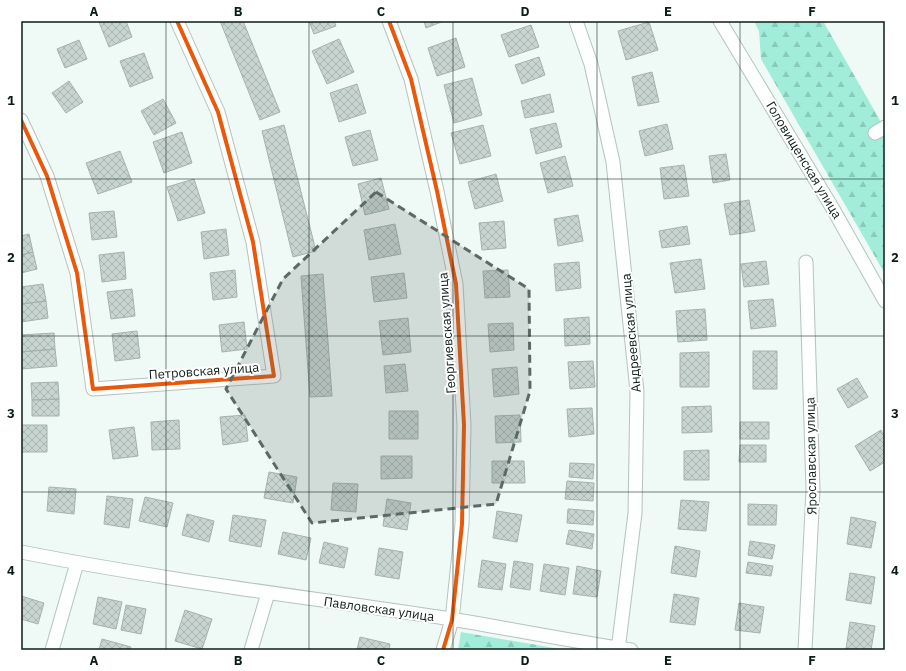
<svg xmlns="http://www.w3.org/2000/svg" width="906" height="671" font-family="'IBM Plex Sans',sans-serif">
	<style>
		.forest { fill: url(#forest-firs) }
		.building { fill: url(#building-cross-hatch); stroke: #a5b2ae }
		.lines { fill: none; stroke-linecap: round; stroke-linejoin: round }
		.street-casing { stroke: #b6c3bf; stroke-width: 15 }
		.street { stroke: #fdfefe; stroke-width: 13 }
		.cycleway-casing { stroke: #fff; stroke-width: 6 }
		.cycleway { stroke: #e8590c; stroke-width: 4 }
		.marked { fill: #5b6a66; fill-opacity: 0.2; stroke: #5b6a66; stroke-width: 3; stroke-dasharray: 8 5; stroke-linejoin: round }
		.grid { fill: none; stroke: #0c1d18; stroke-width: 1; stroke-opacity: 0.55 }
		.labels { text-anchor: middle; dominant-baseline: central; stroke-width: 4; stroke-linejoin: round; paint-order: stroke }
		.street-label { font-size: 13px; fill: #0c1d18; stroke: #fff }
		.neatline { fill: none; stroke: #0c1d18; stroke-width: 1.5 }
		.grid-label { font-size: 13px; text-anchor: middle; font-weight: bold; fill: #0c1d18 }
	</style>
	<defs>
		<pattern id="forest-firs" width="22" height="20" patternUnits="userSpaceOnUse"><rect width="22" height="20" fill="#a1edda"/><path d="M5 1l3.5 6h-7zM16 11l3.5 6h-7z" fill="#89cbba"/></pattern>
		<pattern id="building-cross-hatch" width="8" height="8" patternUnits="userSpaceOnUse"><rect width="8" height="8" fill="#c7d4d0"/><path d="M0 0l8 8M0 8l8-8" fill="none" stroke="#aab6b2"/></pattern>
	</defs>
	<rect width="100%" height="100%" fill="#eff9f6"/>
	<path class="forest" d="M754 21H823L885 129V274L761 59 759 31Z
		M461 632 566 650H458Z"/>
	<path class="building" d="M100 21H126L132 37 109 47 99 22Z
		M220 21H243L280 112 260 120Z
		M309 21H334L336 26 314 34Z
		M424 21H444L426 28Z
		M649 22 658 50 626 60 618 31Z
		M531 25 539 47 509 57 501 35Z
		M456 38 465 67 437 76 428 48Z
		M339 39 354 72 327 84 312 51Z
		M79 40 87 59 65 68 57 49Z
		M144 53 153 78 130 87 120 61Z
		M539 57 545 75 522 84 515 65Z
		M652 72 659 102 638 106 632 77Z
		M472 78 482 115 454 123 444 85Z
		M69 81 83 102 66 113 52 93Z
		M357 84 366 113 339 122 330 93Z
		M550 94 554 112 525 118 521 101Z
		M163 99 176 123 154 135 141 111Z
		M556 123 562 147 536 154 530 129Z
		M667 124 673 149 645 156 639 131Z
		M284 125 316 251 293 257 262 131Z
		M483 125 491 156 460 164 451 133Z
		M370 130 378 160 353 166 345 137Z
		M182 132 192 163 164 173 153 142Z
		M120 151 132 182 98 194 86 163Z
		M726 154 730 180 713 183 709 156Z
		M565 156 573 186 548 193 540 163Z
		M684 165 689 196 664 199 660 168Z
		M496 174 503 201 475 209 468 182Z
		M381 178 389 209 365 215 358 184Z
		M194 179 205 213 178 221 167 187Z
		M749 200 755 231 730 235 724 204Z
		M114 211 117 237 92 240 89 213Z
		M578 215 583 241 558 246 554 219Z
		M504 221 506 248 482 250 479 223Z
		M395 224 401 254 369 260 364 230Z
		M687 226 690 244 662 248 659 231Z
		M226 229 229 255 204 259 201 232Z
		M29 234 33 252 21 255V236Z
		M33 252 37 269 21 273V255Z
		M124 252 126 279 102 282 99 255Z
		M701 259 705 289 675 293 670 263Z
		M766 261 769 284 744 287 741 264Z
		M579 262 581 288 556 291 554 264Z
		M235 270 237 297 213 300 210 273Z
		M508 270 510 297 485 298 483 271Z
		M404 273 407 298 374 302 371 277Z
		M323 274 332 396 310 397 301 276Z
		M43 284 46 301 21 304V287Z
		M132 289 135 316 111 319 107 292Z
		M773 299 776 326 751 329 748 301Z
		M46 301 48 318 21 322V304Z
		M705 309 707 340 678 342 676 311Z
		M589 317 590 344 565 346 564 319Z
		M408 318 411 352 383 355 379 321Z
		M244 322 247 349 222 352 219 325Z
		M513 323 514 350 490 352 488 324Z
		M137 331 140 358 115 361 112 334Z
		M54 333 55 349 21 352V335Z
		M55 349 57 366 21 369V352Z
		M753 351H777V389H753Z
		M709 352V387H680V353Z
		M593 361 595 387 570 389 568 362Z
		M405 364 408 391 386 393 384 366Z
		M517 367 519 394 494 397 492 369Z
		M857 378 868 397 848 408 837 389Z
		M58 382 59 399 32 400 31 383Z
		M59 399V416H32V400Z
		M711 406 712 432 682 433V407Z
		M592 408 594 434 569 437 567 409Z
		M389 411H418V439H389Z
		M245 415 248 441 223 445 220 417Z
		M520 415 521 442 496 443 495 416Z
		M179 420 180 449 152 450 151 422Z
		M740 422H769V439H740Z
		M21 425H47V452H21Z
		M134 427 138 456 113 459 109 430Z
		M881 430 885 437V462L870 471 855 446Z
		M740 445H766V462H739Z
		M709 450V480H684V451Z
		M381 456H412V478L381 479Z
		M492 461H524L525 483H492Z
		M570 463 594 464 593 479 569 477Z
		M269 472 297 477 293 503 264 498Z
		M567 481 594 483 593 501 565 499Z
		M333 483 358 484 356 512 331 510Z
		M49 487 76 489 74 514 47 511Z
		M107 496 133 499 129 528 104 524Z
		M145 497 173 503 167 527 139 521Z
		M387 499 411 503 407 530 383 526Z
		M681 500 709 502 706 531 678 529Z
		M748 504 777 505 776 525H748Z
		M568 509 594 511 593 525 567 523Z
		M497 511 522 515 517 542 493 538Z
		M187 514 214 521 209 542 182 535Z
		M233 515 266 520 261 547 229 541Z
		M851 517 876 522 871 548 847 544Z
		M569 530 594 534 592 549 566 544Z
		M283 532 311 538 306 560 278 554Z
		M750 541 775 545 772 559 748 555Z
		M324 542 348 548 344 568 319 563Z
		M675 546 700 551 696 577 671 573Z
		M379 548 403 552 399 579 375 575Z
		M482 560 506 564 502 590 478 587Z
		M514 561 533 564 530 590 510 587Z
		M748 562 773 566 771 576 746 573Z
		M544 564 569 568 565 595 540 591Z
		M577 566 601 571 597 597 573 594Z
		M850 573 875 577 871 604 846 600Z
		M674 594 699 598 695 625 670 622Z
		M21 596 44 603 38 624 21 619Z
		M98 597 122 602 116 629 93 624Z
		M739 603 764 607 760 633 735 630Z
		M126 605 146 609 141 634 121 630Z
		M185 610 212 619 202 649 175 641Z
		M850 622 875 626 871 650 846 649Z
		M360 637 390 644 389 650H357Z
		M102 639 131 647 130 650H99Z"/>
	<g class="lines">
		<defs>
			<path id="street" d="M389 21 411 79 437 191 456 284 464 425 462 524 452 620 443 650
				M576 21 591 64 613 162 637 391 635 513 618 650
				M720 21 833 209 885 301
				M21 120 47 176 77 273 93 389 274 376 253 242 218 112 177 21
				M875 133 885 127
				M21 552C163 580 307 597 451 619 511 629 571 641 631 650
				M52 650 77 563
				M251 650 268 593
				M805 650 813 490 806 262"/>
		</defs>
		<use href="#street" class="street-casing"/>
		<use href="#street" class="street"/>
		<defs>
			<path id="cycleway" d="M389 21 411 79 437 191 456 284 464 425 462 524 452 620 443 650
				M21 120 47 176 77 273 93 389 274 376 253 242 218 112 177 21"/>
		</defs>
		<use href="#cycleway" class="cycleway-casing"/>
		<use href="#cycleway" class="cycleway"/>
	</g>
	<path class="marked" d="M376 192 529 289 530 391 496 504 312 523 226 389 283 279Z"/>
	<path class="grid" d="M166 21V650M309 21V650M453 21V650M597 21V650M740 21V650M21 179H885M21 336H885M21 492H885"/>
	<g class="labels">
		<g class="street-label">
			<text transform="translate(804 160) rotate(59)">Головищенская улица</text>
			<text transform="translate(447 333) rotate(-94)">Георгиевская улица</text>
			<text transform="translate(631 333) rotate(-95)">Андреевская улица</text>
			<text transform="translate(204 371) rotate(-4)">Петровская улица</text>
			<text transform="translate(811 456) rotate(-91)">Ярославская улица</text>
			<text transform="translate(379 609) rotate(8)">Павловская улица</text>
		</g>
	</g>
	<rect width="906" height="671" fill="none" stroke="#ffffff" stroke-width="44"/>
	<rect x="22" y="22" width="862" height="627" class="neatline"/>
	<g class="grid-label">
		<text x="94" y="16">A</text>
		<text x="238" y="16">B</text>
		<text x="381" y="16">C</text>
		<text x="525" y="16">D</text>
		<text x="668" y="16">E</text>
		<text x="812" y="16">F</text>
		<text x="11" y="105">1</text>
		<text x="895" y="105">1</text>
		<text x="11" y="262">2</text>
		<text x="895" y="262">2</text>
		<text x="11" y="418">3</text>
		<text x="895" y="418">3</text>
		<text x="11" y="575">4</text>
		<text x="895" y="575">4</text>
		<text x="94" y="665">A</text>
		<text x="238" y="665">B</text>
		<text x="381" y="665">C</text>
		<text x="525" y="665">D</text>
		<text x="668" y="665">E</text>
		<text x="812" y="665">F</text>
	</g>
</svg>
